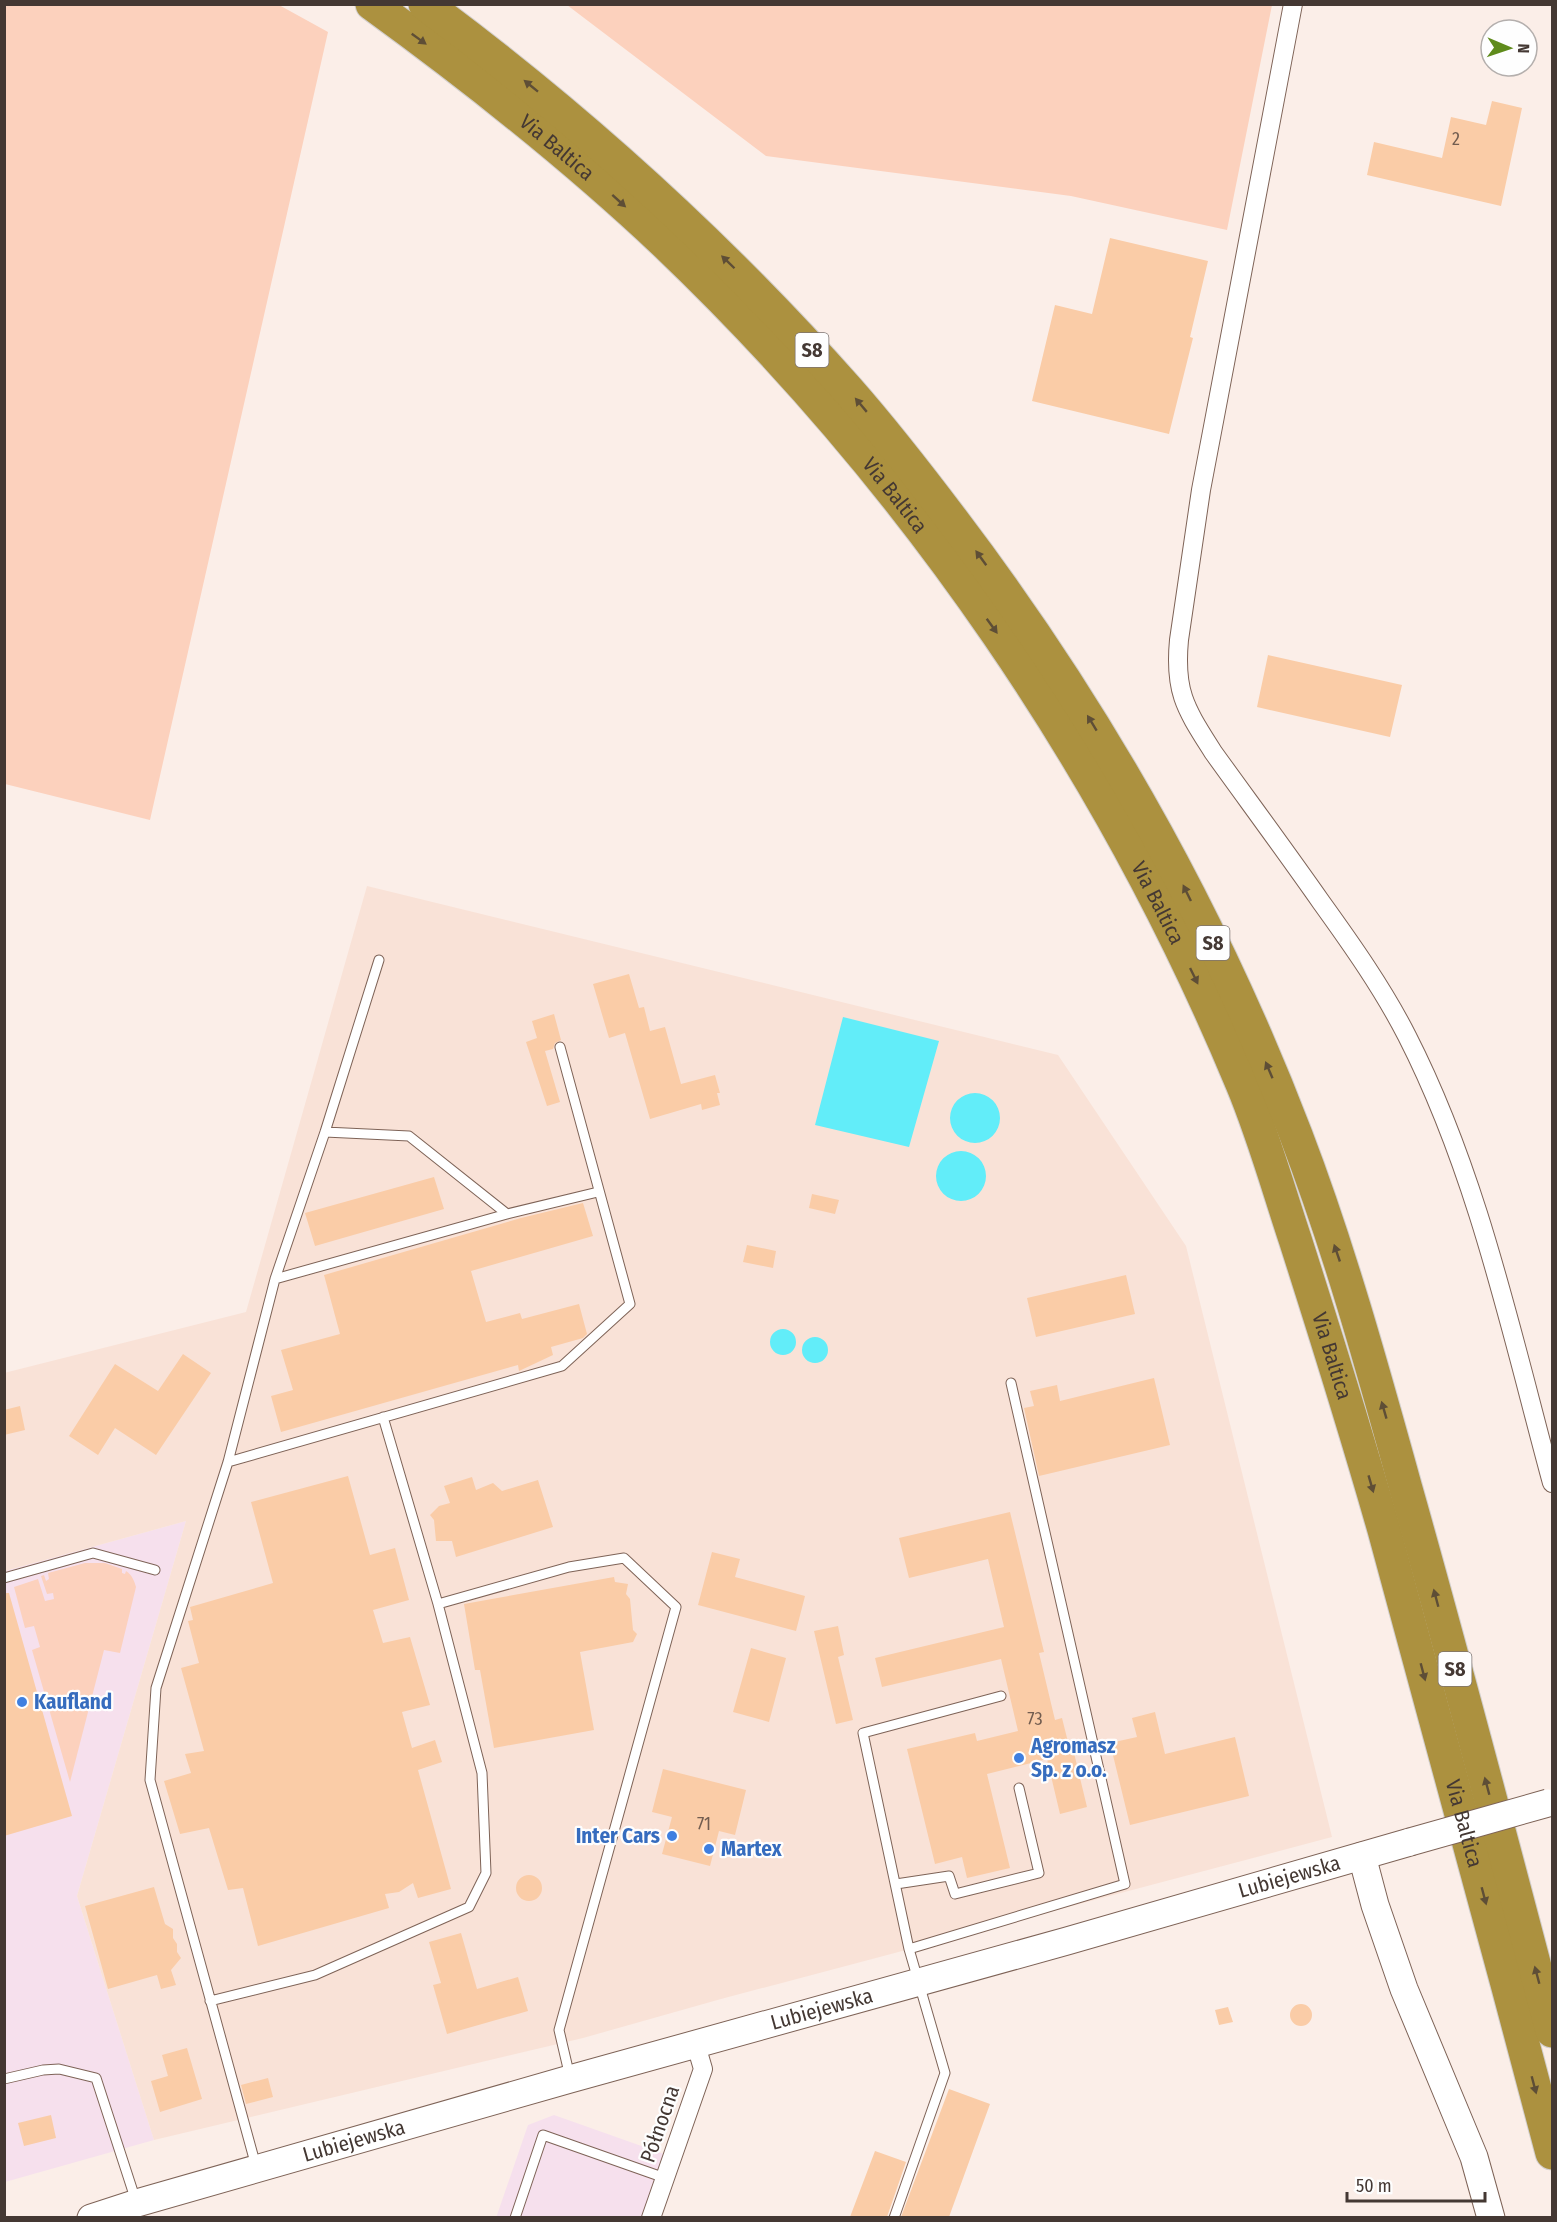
<svg xmlns="http://www.w3.org/2000/svg" width="1557" height="2222" font-family="'Fira Sans Condensed',sans-serif">
	<style>
		.commercial { fill: #f6e0ed }
		.built { fill: #f9e2d7 }
		.green { fill: #fcd1bd }
		.water { fill: #62edf9 }
		.building { fill: #facca7 }
		.lines { fill: none; stroke-linecap: round; stroke-linejoin: round }
		.lane-casing { stroke: #7e6357; stroke-width: 11 }
		.street-casing { stroke: #7e6357; stroke-width: 20 }
		.secondary-casing { stroke: #7e6357; stroke-width: 29 }
		.highway-casing { stroke: #d2cfce; stroke-width: 35 }
		.lane { stroke: #fff; stroke-width: 9 }
		.street { stroke: #fff; stroke-width: 18 }
		.secondary { stroke: #fff; stroke-width: 27 }
		.highway { stroke: #ac913f; stroke-width: 33 }
		.secondary-bridge-casing { stroke: #7e6357; stroke-width: 29; stroke-linecap: butt }
		.secondary-bridge { stroke: #fff; stroke-width: 27 }
		.oneway { fill: #5e4e36 }
		.shop-dot { fill: #3f7fe0; stroke: #fefefe; stroke-width: 2 }
		.labels { text-anchor: middle; dominant-baseline: central; stroke-width: 4.5; stroke-linejoin: round; paint-order: stroke }
		.number-label { font-size: 18px; fill: #725d50 }
		.shield { fill: #fefefe; stroke: #7c7370; stroke-width: 1.5 }
		.shield-label { font-size: 20px; font-weight: bold; fill: #443833 }
		.street-label { font-size: 21px; fill: #443833; stroke: #fefefe }
		.shop-label { font-size: 21px; font-weight: bold; fill: #366cbe; stroke: #fefefe; text-anchor: start }
	</style>
	<rect width="100%" height="100%" fill="#fbeee8"/>
	<path class="commercial" d="M186 1521 77 1896 154 2140 5 2182V1571Z
		M554 2115 664 2154 642 2217 496 2218 528 2125Z"/>
	<path class="built" d="M367 886 1058 1055 1186 1246 1332 1837 721 1999 583 2038 154 2140 77 1896 186 1521 5 1571 4 1373 246 1312Z"/>
	<path class="green" d="M5 4 279 5 328 32 150 820 5 784Z
		M567 5H1272L1227 230 1071 196 766 156Z
		M85 1563H105L122 1569V1573L125 1574 126 1571C132 1575 134 1580 136 1587L120 1653 104 1650 70 1782 32 1650 40 1647 34 1626 25 1628 14 1587 38 1579 45 1601 54 1599 53 1593 47 1594 41 1576 44 1575 46 1581 49 1579 48 1573Z"/>
	<path class="water" d="M843 1017 939 1041 909 1147 815 1125Z
		M950 1118a25 25 0 1 1 50 0a25 25 0 1 1-50 0Z
		M936 1176a25 25 0 1 1 50 0a25 25 0 1 1-50 0Z
		M770 1342a13 13 0 1 1 26 0a13 13 0 1 1-26 0Z
		M802 1350a13 13 0 1 1 26 0a13 13 0 1 1-26 0Z"/>
	<path class="building" d="M1492 101 1522 108 1501 206 1367 175 1374 142 1442 158 1451 117 1486 125Z
		M1110 238 1208 261 1190 337 1193 338 1169 434 1032 401 1055 305 1092 314Z
		M1268 655 1402 685 1390 737 1257 707Z
		M629 974 639 1008 644 1007 650 1031 665 1027 681 1084 715 1075 720 1093H717L720 1105 702 1110 701 1104 650 1119 625 1033 609 1038 593 984Z
		M554 1014 561 1040 555 1043 553 1049 545 1051 560 1102 547 1106 526 1042 537 1038 532 1021Z
		M434 1177 444 1209 315 1246 305 1213Z
		M812 1194 839 1200 835 1214 809 1208Z
		M583 1203 593 1236 471 1271 486 1322 520 1313 522 1319 579 1304 587 1334 583 1338 551 1347 553 1355 519 1371 518 1365 281 1432 271 1396 293 1390 281 1350 340 1334 324 1275 521 1218Z
		M747 1245 776 1251 773 1268 743 1262Z
		M1126 1275 1135 1314 1036 1337 1027 1298Z
		M183 1354 211 1373 156 1455 115 1428 98 1455 69 1436 115 1364 158 1391Z
		M1154 1378 1170 1445 1039 1476 1024 1408 1034 1406 1030 1391 1057 1385 1060 1401Z
		M20 1406 25 1430 4 1435V1410Z
		M348 1476 370 1555 395 1548 409 1600 373 1610 383 1643 410 1637 430 1705 402 1712 412 1748 435 1740 442 1762 418 1770 451 1889 418 1898 413 1883 399 1892 385 1894 389 1908 258 1946 243 1888 228 1890 209 1828 180 1834 164 1781 191 1773 185 1754 204 1751 181 1668 199 1663 188 1621 193 1620 190 1607 273 1583 251 1502Z
		M472 1477 476 1490 493 1483 502 1491 538 1480 553 1527 456 1557 452 1541H436L434 1520 430 1515 439 1506 450 1503 444 1486Z
		M1010 1512 1044 1652 1039 1653 1055 1720 1062 1718 1071 1754 1074 1753 1087 1807 1060 1814 1047 1759 987 1774 1010 1868 967 1878 962 1857 935 1864 907 1749 975 1733 977 1741 1018 1731 1001 1659 882 1687 875 1658 1004 1627 988 1559 909 1578 899 1538Z
		M712 1552 740 1559 735 1577 805 1596 796 1631 698 1605Z
		M614 1577 615 1582 628 1584 626 1594 630 1599 633 1630 637 1634 633 1642 580 1652 594 1730 494 1748 480 1670H475L464 1604Z
		M4 1593H9L72 1816 4 1836Z
		M838 1626 844 1655 838 1657 853 1720 836 1724 814 1631Z
		M751 1648 786 1658 769 1722 733 1712Z
		M1155 1712 1165 1754 1235 1737 1249 1796 1130 1825 1110 1743 1137 1737 1132 1718Z
		M663 1769 746 1790 735 1835 719 1831 710 1866 662 1854 672 1817 652 1812Z
		M516 1888a13 13 0 1 1 26 0a13 13 0 1 1-26 0Z
		M154 1887 165 1924 173 1929V1938L177 1944V1952L181 1958 171 1970 176 1985 161 1989 157 1975 108 1989 85 1906Z
		M461 1933 477 1989 518 1977 528 2011 447 2034 433 1985 441 1983 429 1942Z
		M1290 2015a11 11 0 1 1 22 0a11 11 0 1 1-22 0Z
		M1228 2007 1233 2022 1219 2025 1215 2010Z
		M187 2048 202 2099 160 2112 151 2081 168 2076 162 2055Z
		M268 2078 273 2097 246 2104 241 2085Z
		M949 2089 990 2104 949 2217H901Z
		M51 2115 56 2138 24 2146 18 2123Z
		M875 2151 906 2162 887 2217H850Z"/>
	<g class="lines">
		<defs>
			<path id="lane" d="M325 1132 409 1136 507 1214
				M275 1279 507 1214 598 1192
				M228 1462 562 1366 630 1304 560 1047
				M4 1578 93 1553 155 1570
				M438 1604 569 1567 624 1558 676 1607 559 2030 570 2077
				M896 1884 949 1876 955 1894 1039 1873 1019 1788
				M909 1949 1125 1884 1011 1383
				M210 2001 315 1975 469 1907 486 1873 482 1773 438 1604 383 1417
				M4 2079 43 2070 59 2069 96 2078 136 2201
				M256 2166 150 1780 156 1688 228 1462 275 1279 325 1132 379 960
				M515 2218 543 2135 665 2178
				M894 2218 945 2073 909 1949 863 1733 1001 1696"/>
			<path id="street" d="M1293 4 1201 490 1179 640C1174 693 1186 709 1213 752 1249 802 1286 852 1321 902 1352 945 1383 989 1407 1036 1478 1175 1511 1332 1552 1483
				M651 2218 703 2069 696 2045"/>
			<g id="secondary">
				<path d="M1362 1856 1375 1905 1404 1989 1474 2157 1491 2218"/>
				<path id="s1" d="M91 2218 137 2203 570 2079 1067 1941 1410 1842"/>
			</g>
			<g id="highway">
				<path id="s2" d="M372 4C474 78 574 157 666 244 913 480 1111 768 1242 1084 1263 1134 1278 1188 1295 1239 1326 1336 1356 1432 1384 1530 1441 1737 1497 1945 1552 2153"/>
				<path d="M425 4C579 118 721 247 848 390 885 432 919 476 953 521 1095 708 1212 915 1296 1135 1340 1250 1373 1370 1406 1489 1457 1669 1504 1850 1552 2031"/>
			</g>
		</defs>
		<use href="#lane" class="lane-casing"/>
		<use href="#street" class="street-casing"/>
		<use href="#secondary" class="secondary-casing"/>
		<use href="#highway" class="highway-casing"/>
		<use href="#lane" class="lane"/>
		<use href="#street" class="street"/>
		<use href="#secondary" class="secondary"/>
		<use href="#highway" class="highway"/>
		<defs>
			<path id="secondary-bridge" d="M1410 1842 1548 1803"/>
		</defs>
		<use href="#secondary-bridge" class="secondary-bridge-casing"/>
		<use href="#secondary-bridge" class="secondary-bridge"/>
	</g>
	<defs><path id="oneway-solid" d="M-6-.8H1V-3.2L6.5 0L1 3.2V.8H-6Z" transform="scale(1.5)"/></defs>
	<g class="oneway">
		<use href="#oneway-solid" transform="translate(419 39) rotate(36)"/>
		<use href="#oneway-solid" transform="translate(531 86) rotate(-141)"/>
		<use href="#oneway-solid" transform="translate(619 201) rotate(42)"/>
		<use href="#oneway-solid" transform="translate(728 262) rotate(-136)"/>
		<use href="#oneway-solid" transform="translate(861 405) rotate(-130)"/>
		<use href="#oneway-solid" transform="translate(981 558) rotate(-126)"/>
		<use href="#oneway-solid" transform="translate(992 626) rotate(54)"/>
		<use href="#oneway-solid" transform="translate(1092 723) rotate(-121)"/>
		<use href="#oneway-solid" transform="translate(1187 893) rotate(-116)"/>
		<use href="#oneway-solid" transform="translate(1194 976) rotate(64)"/>
		<use href="#oneway-solid" transform="translate(1269 1070) rotate(-113)"/>
		<use href="#oneway-solid" transform="translate(1337 1253) rotate(-109)"/>
		<use href="#oneway-solid" transform="translate(1384 1410) rotate(-106)"/>
		<use href="#oneway-solid" transform="translate(1371 1484) rotate(74)"/>
		<use href="#oneway-solid" transform="translate(1436 1598) rotate(-105)"/>
		<use href="#oneway-solid" transform="translate(1423 1672) rotate(75)"/>
		<use href="#oneway-solid" transform="translate(1487 1786) rotate(-105)"/>
		<use href="#oneway-solid" transform="translate(1484 1896) rotate(75)"/>
		<use href="#oneway-solid" transform="translate(1537 1975) rotate(-105)"/>
		<use href="#oneway-solid" transform="translate(1534 2085) rotate(75)"/>
	</g>
	<g class="shop-dot">
		<circle cx="22" cy="1702" r="6"/>
		<circle cx="1019" cy="1758" r="6"/>
		<circle cx="672" cy="1836" r="6"/>
		<circle cx="709" cy="1849" r="6"/>
	</g>
	<g class="labels">
		<g class="number-label">
			<text x="1456" y="139">2</text>
			<text x="1035" y="1719">73</text>
			<text x="704" y="1824">71</text>
		</g>
		<g class="shield">
			<rect x="795.5" y="333" width="33" height="34" rx="4.5"/>
			<rect x="1196.5" y="926" width="33" height="34" rx="4.5"/>
			<rect x="1438.5" y="1652" width="33" height="34" rx="4.5"/>
		</g>
		<g class="shield-label">
			<text x="812" y="350">S8</text>
			<text x="1213" y="943">S8</text>
			<text x="1455" y="1669">S8</text>
		</g>
		<g class="street-label">
			<text stroke="none"><textPath href="#s2" startOffset="234">Via Baltica</textPath></text>
			<text stroke="none"><textPath href="#s2" startOffset="720">Via Baltica</textPath></text>
			<text stroke="none"><textPath href="#s2" startOffset="1206">Via Baltica</textPath></text>
			<text stroke="none"><textPath href="#s2" startOffset="1692">Via Baltica</textPath></text>
			<text stroke="none"><textPath href="#s2" startOffset="2178">Via Baltica</textPath></text>
			<text stroke="none"><textPath href="#s1" startOffset="1246">Lubiejewska</textPath></text>
			<text stroke="none"><textPath href="#s1" startOffset="760">Lubiejewska</textPath></text>
			<text transform="translate(660 2124) rotate(-71)">Północna</text>
			<text stroke="none"><textPath href="#s1" startOffset="274">Lubiejewska</textPath></text>
		</g>
		<g class="shop-label">
			<text x="34" y="1702">Kaufland</text>
			<text x="1031" y="1746">Agromasz<tspan x="1031" dy="24">Sp. z o.o.</tspan></text>
			<text x="660" y="1836" text-anchor="end">Inter Cars</text>
			<text x="721" y="1849">Martex</text>
		</g>
	</g>
	<rect width="1557" height="2222" fill="none" stroke="#443833" stroke-width="12"/>
	<g transform="translate(1509 48) rotate(92)"><circle r="28" fill="#fefefe" stroke="#b4afad" stroke-width="1.5"/>
	<path d="M0-4.5L10 22L0 15L-10 22Z" fill="#5f8b1b"/>
	<text y="-9" font-size="16" font-weight="bold" text-anchor="middle" fill="#443833">N</text>
	</g>
	<path d="M1347 2192v9h138v-9" fill="none" stroke="#443833" stroke-width="3"/>
	<text x="1356" y="2192" font-size="18" fill="#443833" stroke="#fefefe" stroke-width="4.5" paint-order="stroke">50 m</text>
</svg>
